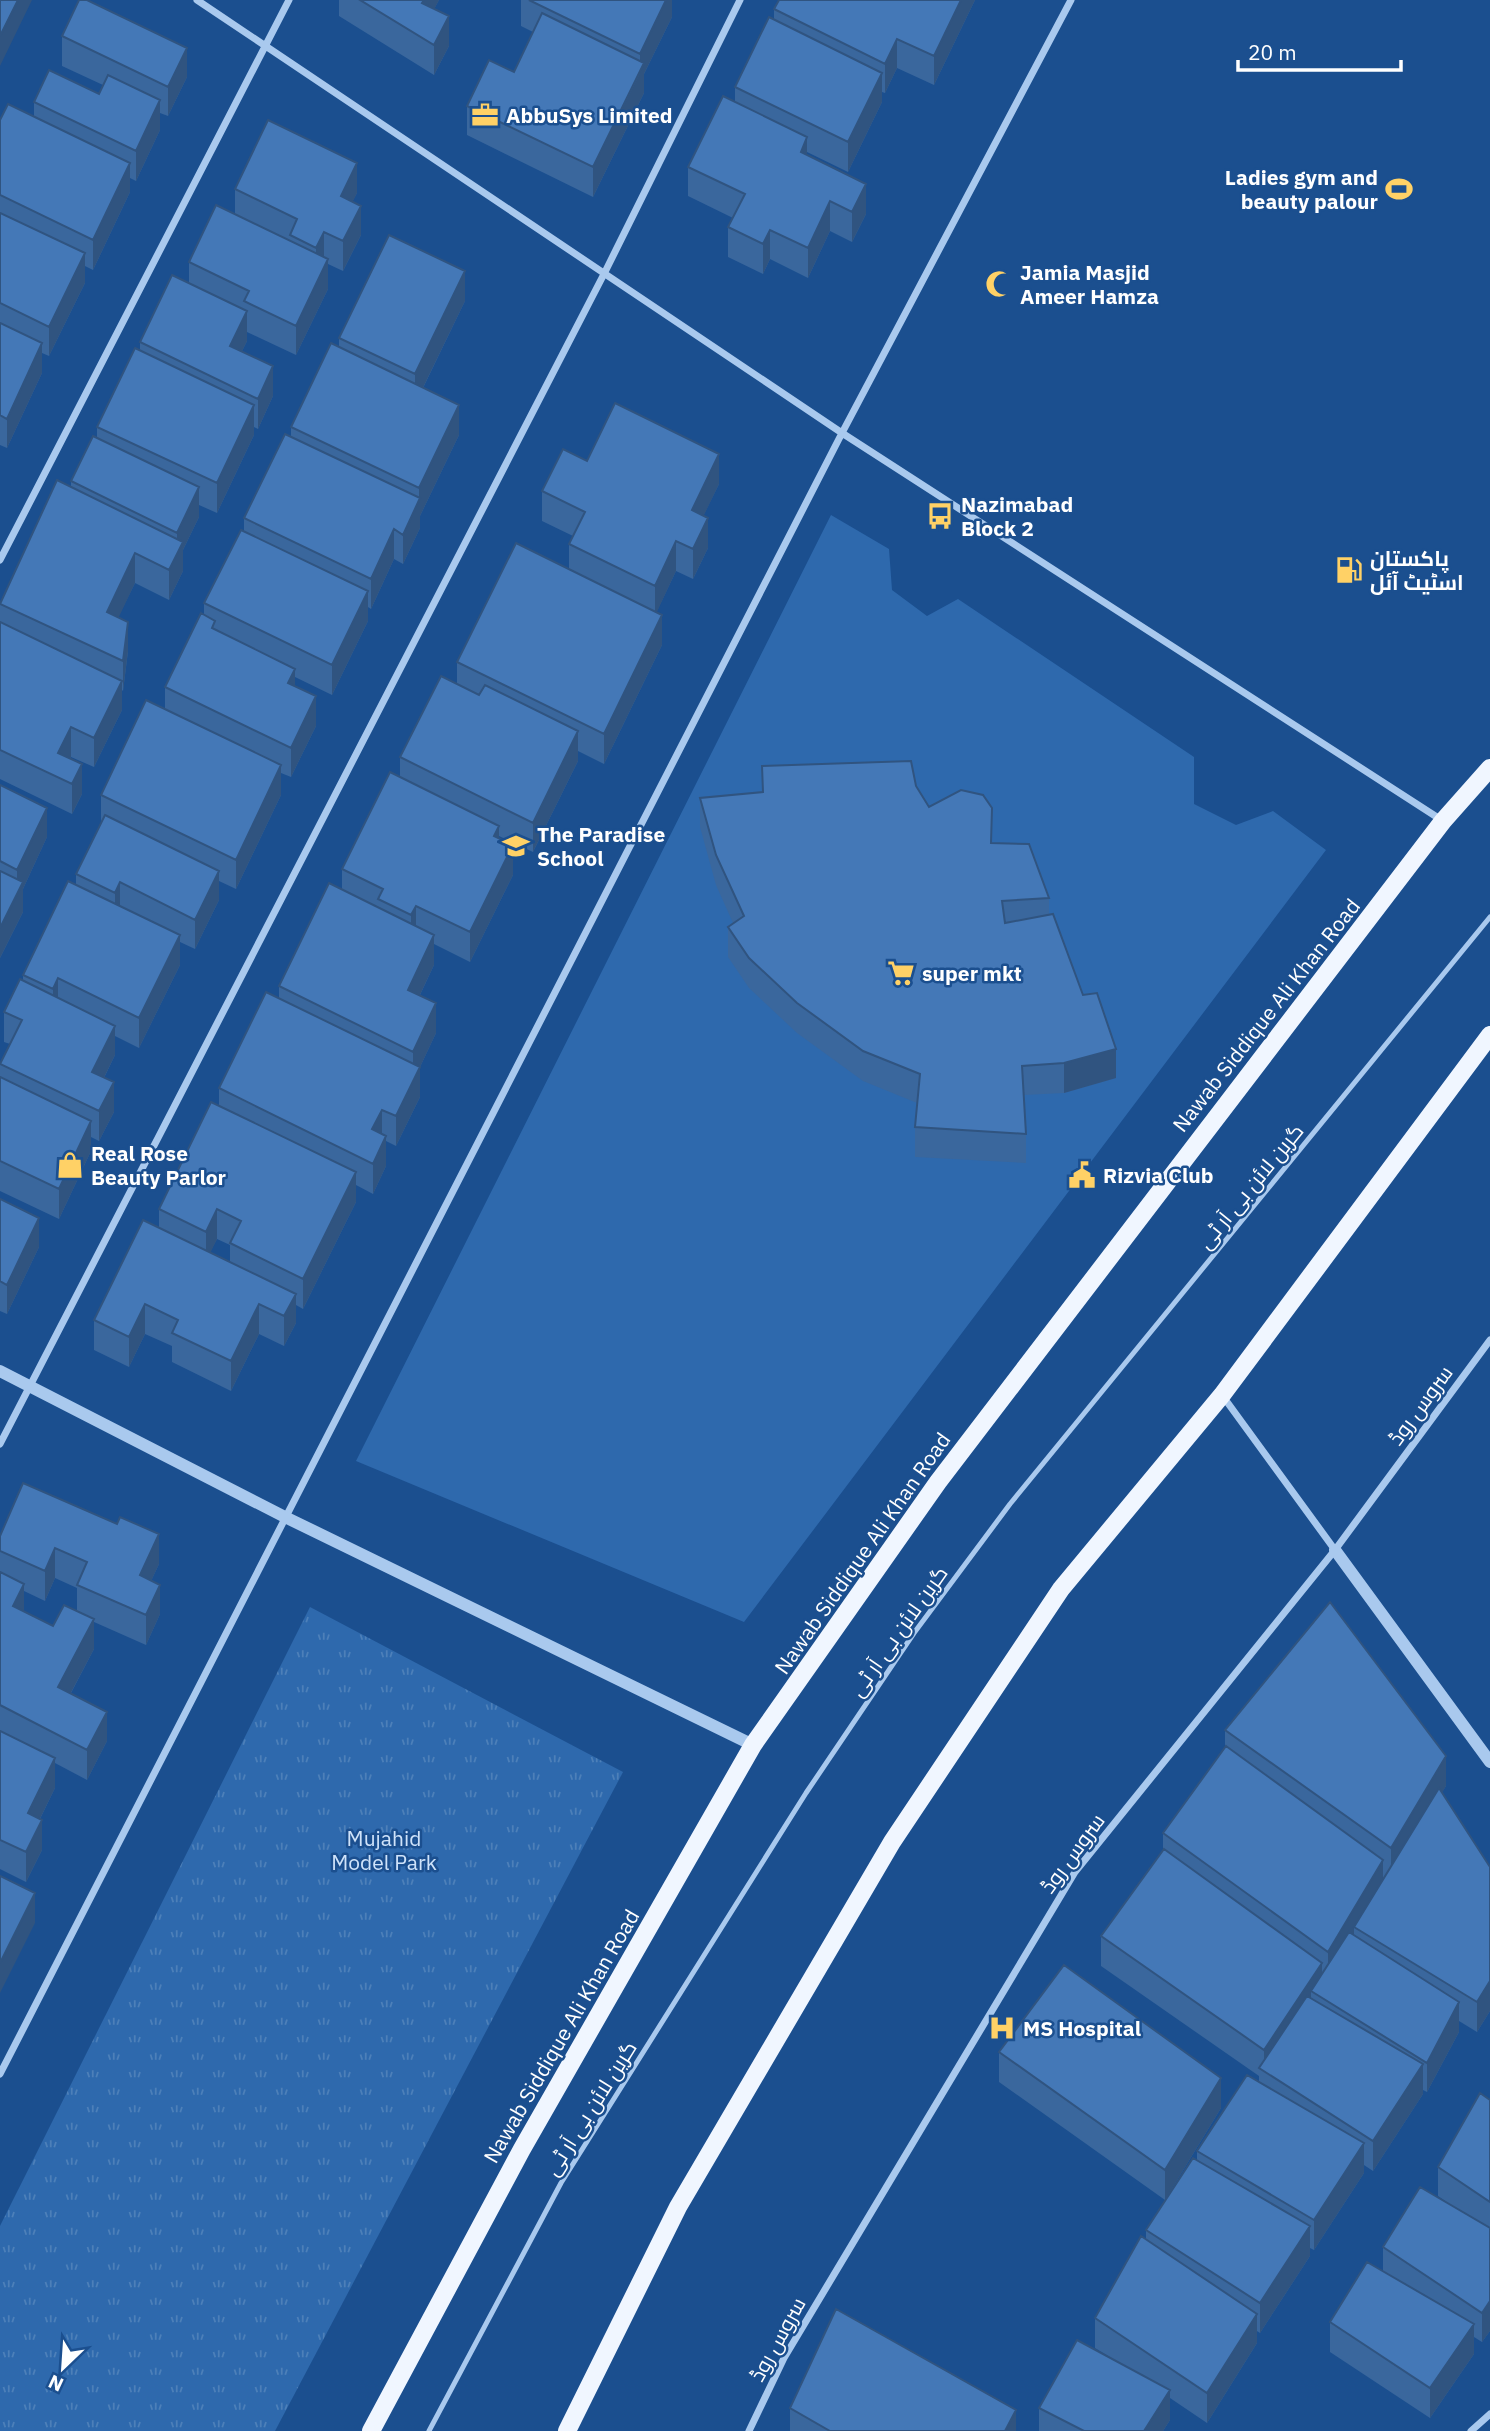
<svg xmlns="http://www.w3.org/2000/svg" width="1490" height="2431" font-family="'IBM Plex Sans',Cairo,sans-serif">
	<style>
		.green { fill: #2e69ad }
		.park { fill: url(#park-tufts) }
		.lines { fill: none; stroke-linecap: round; stroke-linejoin: round }
		.service { stroke: #a9c9ee; stroke-width: 5 }
		.minor { stroke: #a9c9ee; stroke-width: 7 }
		.tertiary { stroke: #a9c9ee; stroke-width: 12 }
		.primary { stroke: #f0f6ff; stroke-width: 18 }
		.wall { fill: #3a679d; fill-rule: evenodd }
		.shaded-wall { fill: #305480 }
		.building { fill: #4478b7; stroke: #305480; stroke-width: 2 }
		.labels { text-anchor: middle; dominant-baseline: central; stroke-width: 5; stroke-linejoin: round; paint-order: stroke }
		.poi-label { font-size: 21px; font-weight: bold; fill: #fff; stroke: #1b4f8f; text-anchor: start }
		.street-label { font-size: 21px; fill: #fff; stroke: #1b4f8f }
		.park-label { font-size: 21px; fill: #cfe3fa; stroke: #1b4f8f }
	</style>
	<defs>
		<pattern id="park-tufts" width="24" height="20" patternUnits="userSpaceOnUse" patternTransform="scale(1.75)"><rect width="24" height="20" fill="#2e69ad"/><path d="M3 7l-1-3M5 7V3M7 7l1-3M15 17l-1-3M17 17v-4M19 17l1-3" fill="none" stroke="#4d80b9"/></pattern>
	</defs>
	<rect width="100%" height="100%" fill="#1b4f8f"/>
	<path class="green" d="M831 515 889 549 892 590 927 616 958 599 1194 757V804L1236 825 1273 811 1326 850 744 1622 356 1461Z"/>
	<path class="park" d="M310 1607 623 1772 275 2431H0V2226Z"/>
	<g class="lines">
		<path class="service" d="M429 2431 561 2183 806 1793 914 1633 1010 1504 1490 917"/>
		<path class="minor" d="M197 0 842 433 1443 821
			M0 560 289 0
			M1222 1395 1335 1550
			M0 1444 605 272 740 0
			M0 2074 842 433 1071 0
			M749 2431 784 2358 1075 1872 1335 1550 1490 1340
			M1471 2431 1490 2414"/>
		<path class="tertiary" d="M0 1371 285 1517 753 1745
			M1335 1550 1490 1762"/>
		<path class="primary" d="M371 2431 522 2149 753 1745 938 1482 1443 821 1490 768
			M567 2431 678 2207 892 1842 1061 1589 1222 1395 1490 1035"/>
	</g>
	<path class="wall" d="M339 0H439L434 9 449 46 434 75 339 16Z
		M521 0H672V17L644 74V93L593 197 467 135V106L514 72 533 32 521 26Z
		M975 0 934 85 897 68 885 93 882 92V102L848 172 807 152V156L866 214 852 242 830 231 808 278 770 259 763 274 728 257V227L733 218 688 196V167L735 102V87L774 19V9Z
		M62 36 187 77 168 116 160 113V130L136 181 130 178V192L93 270 85 266V283L49 356 42 353V373L7 448 0 445V120L34 116V102L99 94 103 85 62 66Z
		M235 189 357 193 352 202 361 235 343 271 328 264V289L296 355 247 332V341L242 351 273 396 258 429 254 427V435L217 513 199 505V517L183 550V571L169 600 135 583 118 617 128 651 123 691 122 690V710L94 767 71 757 70 759 82 794 72 814 0 779V602L71 487V481L97 438V427L140 350V342L189 283V262L235 214Z
		M465 301 423 388 459 435 420 516V528L403 564 394 559 371 609 368 607V621L332 695 295 677V686L316 726 291 777 281 773V795L236 889 219 881V900L195 949 180 942V965L139 1048 115 1036V1055L104 1078 114 1112 99 1141 91 1137V1151L59 1219 0 1191V1064L10 1044 4 1042V1012L23 981V975L76 885V874L101 824V795L165 709V687L204 615V603L244 531V518L291 437V427L339 347V338Z
		M587 461 719 484 703 516 708 548 693 579 676 571 656 613 662 645 604 764 578 751V761L533 852 499 836V839L513 875 470 962 434 944V965L420 995 436 1033 420 1067V1097L396 1146 386 1141V1166L373 1194 356 1185V1202L303 1309 296 1305V1323L284 1346 259 1334 231 1391 172 1362V1346L145 1334 129 1367 94 1350V1320L159 1227V1209L219 1106V1088L279 998V986L342 889V869L400 777V757L457 684V662L569 570V544L573 536 542 521V491ZM217 1239 230 1245V1262L210 1252Z
		M762 766 916 786 929 807 991 843 1049 898V915L1083 995 1116 1078 1064 1093 1024 1095 1026 1134V1163L915 1157V1127L917 1103 863 1081 797 1033 749 988 728 957V927L733 923 716 885 700 827V798L762 792Z
		M0 785 47 837 23 889V912L0 958Z
		M0 1199 39 1247 7 1314 0 1311Z
		M0 1536 159 1564 151 1581 160 1614 146 1645 94 1622V1649L71 1693 107 1741 87 1780 55 1763V1788L40 1819 42 1850 26 1882 0 1869ZM55 1578 77 1588V1611L53 1626 24 1612V1591L45 1601Z
		M1225 1730 1446 1786 1442 1792 1490 1867V2011L1477 2032 1459 2021V2032L1427 2092 1423 2090V2094L1373 2171 1364 2165V2173L1314 2250 1310 2248V2256L1260 2333 1257 2331V2343L1207 2423 1170 2398V2420L1163 2431H1039V2408L1113 2359 1095 2348V2318L1146 2240V2230L1197 2160V2151L1259 2082V2076L1101 1966V1936L1163 1851V1833L1225 1747Z
		M999 2052 1221 2108 1165 2200 999 2082Z
		M1490 2100V2331L1482 2342 1474 2337V2354L1430 2418 1330 2352V2322L1383 2272V2247L1451 2205 1438 2196V2167Z
		M790 2408 1016 2431H790Z"/>
	<path class="shaded-wall" d="M18 0H32L0 66V36Z
		M424 0H439L422 33V3Z
		M666 0H672V17L644 74V93L593 197V167L640 73V54Z
		M961 0H975L934 85V56Z
		M449 16V46L434 75V45Z
		M897 39V68L885 93V64Z
		M187 48V77L168 116V87Z
		M882 73V102L848 172V142Z
		M160 100V130L136 181V151Z
		M807 137V167L801 152Z
		M130 163V192L93 270V240Z
		M357 163V193L341 226V196Z
		M866 184V214L852 242V212Z
		M830 201V231L808 278V248Z
		M361 206V235L343 271V241Z
		M770 230V259L763 274V244Z
		M324 232V262L316 277V248Z
		M85 253V283L49 356V327Z
		M328 259V289L296 355V326Z
		M465 271V301L415 404V374Z
		M247 311V341L230 376V346Z
		M42 343V373L7 448V419Z
		M273 366V396L258 429V399Z
		M254 405V435L217 513V483Z
		M459 405V435L420 516V528L403 564V535L419 500V488Z
		M719 454V484L692 540V510Z
		M199 487V517L183 550V571L169 600V570L177 554V533Z
		M708 518V548L693 579V549Z
		M394 529V559L371 609V579Z
		M676 541V571L655 616V586Z
		M135 553V583L107 642V612Z
		M368 591V621L332 695V665Z
		M662 615V645L604 764V734Z
		M128 622V651L123 691V661Z
		M295 669V698L288 683Z
		M122 681V710L94 767V738Z
		M316 696V726L291 777V748Z
		M71 727V757L60 779 58 753Z
		M578 731V761L533 852V823Z
		M82 764V794L72 814V784Z
		M281 765V795L236 889V860Z
		M47 808V837L23 889V912L0 958V928L17 892V870Z
		M499 826V856L494 836Z
		M513 845V875L470 962V932Z
		M219 871V900L195 949V920Z
		M120 882V912L115 923V893Z
		M416 906V935L411 945V915Z
		M180 935V965L139 1048V1018Z
		M434 935V965L408 1020V990Z
		M58 978V1008L53 1018V989Z
		M436 1003V1033L413 1082V1052Z
		M115 1026V1055L92 1102V1072Z
		M1116 1049V1078L1064 1093V1063Z
		M420 1067V1097L396 1146V1116Z
		M114 1082V1112L99 1141V1111Z
		M382 1110V1139L372 1129Z
		M91 1121V1151L59 1219V1189Z
		M386 1136V1166L373 1194V1164Z
		M356 1172V1202L303 1309V1279Z
		M217 1209V1239L206 1262V1232Z
		M39 1218V1247L7 1314V1285Z
		M296 1294V1323L284 1346V1316Z
		M145 1304V1334L129 1367V1337Z
		M259 1304V1334L231 1391V1361Z
		M159 1534V1564L140 1605V1575Z
		M55 1548V1578L45 1601V1571Z
		M24 1584V1614L13 1606Z
		M160 1585V1614L146 1645V1615Z
		M94 1619V1649L58 1717V1687Z
		M107 1712V1741L87 1780V1750Z
		M1446 1756V1786L1391 1878V1848Z
		M55 1758V1788L28 1843V1813Z
		M42 1820V1850L26 1882V1852Z
		M1383 1860V1889L1354 1927V1939L1328 1981V1952Z
		M35 1893V1923L0 1993V1963Z
		M1322 1963V1993L1311 1991V2010L1264 2071V2050Z
		M1490 1981V2011L1477 2032V2002Z
		M1459 2002V2032L1427 2092V2063Z
		M1423 2064V2094L1373 2171V2141Z
		M1221 2078V2108L1165 2200V2170Z
		M1364 2143V2173L1314 2250V2220Z
		M1310 2226V2256L1260 2333V2303Z
		M1490 2301V2331L1482 2342V2313Z
		M1257 2314V2343L1207 2423V2393Z
		M1474 2324V2354L1430 2418V2388Z
		M1170 2390V2420L1163 2431H1144Z
		M1016 2410V2431H1005Z"/>
	<path class="building" d="M0 0H18L0 36Z
		M79 0H87L187 48 168 87 62 36Z
		M360 0H424L422 3 449 16 434 45Z
		M529 0H666L640 54Z
		M779 0H961L934 56 897 39 885 64 774 9Z
		M542 13 644 63 593 167 467 106 489 60 514 72Z
		M769 17 882 73 848 142 735 87Z
		M49 70 99 94 108 75 160 100 136 151 34 102Z
		M723 96 807 137 801 152 866 184 852 212 830 201 808 248 770 230 763 244 728 227 745 194 688 167Z
		M8 104 130 163 93 240 0 195V120Z
		M268 120 357 163 341 196 361 206 343 241 324 232 316 248 290 235 297 219 235 189Z
		M216 205 328 259 296 326 244 301 249 291 189 262Z
		M0 213 85 253 49 327 0 303Z
		M389 235 465 271 415 374 339 338Z
		M172 275 247 311 230 346 273 366 258 399 140 342Z
		M0 323 42 343 7 419 0 415Z
		M331 343 459 405 419 488 291 427Z
		M135 348 254 405 217 483 97 427Z
		M615 403 719 454 692 510 708 518 693 549 676 541 655 586 569 544 585 512 542 491 563 449 587 461Z
		M285 434 420 498 403 535 394 529 371 579 244 518Z
		M93 436 199 487 177 533 71 481Z
		M57 480 183 542 169 570 135 553 107 612 128 622 123 661 0 604Z
		M241 530 368 591 332 665 204 603Z
		M516 543 662 615 604 734 457 662Z
		M201 613 215 621 212 628 295 669 288 683 316 696 291 748 165 687Z
		M0 622 122 681 94 738 71 727 58 753 82 764 72 784 0 750Z
		M441 676 479 695 485 685 578 731 533 823 400 757Z
		M146 700 281 765 236 860 101 795Z
		M911 761 916 786 929 807 961 790 983 795 992 808 991 843 1029 844 1049 898 1002 901 1005 923 1053 914 1083 995 1097 993 1116 1049 1064 1063 1022 1066 1026 1134 915 1127 920 1074 863 1051 797 1003 749 958 728 927 744 916 716 855 700 798 763 792 762 766Z
		M390 772 499 826 494 836 513 845 470 932 416 906 411 915 378 899 383 889 342 869Z
		M0 785 47 808 17 870 0 861Z
		M105 815 219 871 195 920 120 882 115 893 76 874Z
		M0 871 23 882 0 928Z
		M68 881 180 935 139 1018 58 978 53 989 23 975Z
		M329 883 434 935 408 990 436 1003 413 1052 279 986Z
		M20 979 115 1026 92 1072 114 1082 99 1111 0 1064 22 1020 4 1012Z
		M266 992 420 1067 396 1116 382 1110 372 1129 386 1136 373 1164 219 1088Z
		M0 1077 91 1121 59 1189 0 1161Z
		M211 1102 356 1172 303 1279 230 1243 241 1221 217 1209 206 1232 159 1209Z
		M0 1199 39 1218 7 1285 0 1281Z
		M143 1220 296 1294 284 1316 259 1304 231 1361 172 1333 178 1320 145 1304 129 1337 94 1320Z
		M23 1483 117 1524 120 1517 159 1534 140 1575 160 1585 146 1615 77 1585 87 1562 55 1548 45 1571 0 1551V1536Z
		M0 1572 24 1584 13 1606 53 1626 64 1605 94 1619 58 1687 107 1712 87 1750 0 1705Z
		M1330 1602 1446 1756 1391 1848 1225 1730Z
		M0 1731 55 1758 28 1813 42 1820 26 1852 0 1840Z
		M1226 1746 1383 1860 1328 1952 1163 1833Z
		M1439 1788 1490 1867V1981L1477 2002 1354 1927Z
		M1164 1849 1322 1963 1264 2050 1101 1936Z
		M0 1876 35 1893 0 1963Z
		M1349 1932 1459 2002 1427 2063 1311 1991Z
		M1064 1965 1221 2078 1165 2170 999 2052Z
		M1307 1996 1423 2064 1373 2141 1259 2068Z
		M1247 2075 1364 2143 1314 2220 1197 2151Z
		M1480 2093 1490 2100V2202L1438 2167Z
		M1193 2158 1310 2226 1260 2303 1146 2230Z
		M1420 2187 1490 2228V2301L1482 2313 1383 2247Z
		M1141 2236 1257 2314 1207 2393 1095 2318Z
		M1367 2262 1474 2324 1430 2388 1330 2322Z
		M836 2309 1016 2410 1005 2431H830L790 2408Z
		M1077 2340 1170 2390 1144 2431H1084L1039 2408Z"/>
	<defs>
		<symbol id="office-bare" viewBox="-9 -9 18 18"><path d="M-6-3h4V-5.5h4V-3h4V5H-6ZM-1-4.5V-3h2v-1.5ZM-6 0V1H6V0Z" fill="#ffd166" stroke="#1b4f8f" stroke-width="2.5" paint-order="stroke"/></symbol>
		<symbol id="stadium-bare" viewBox="-9 -9 18 18"><path d="M0-5a6.5 5 0 1 0 0 10a6.5 5 0 1 0 0-10ZM-3.5-1.8h7v3.6h-7Z" fill="#ffd166" stroke="#1b4f8f" stroke-width="2.5" paint-order="stroke"/></symbol>
		<symbol id="mosque-bare" viewBox="-9 -9 18 18"><path d="M3.5-4.9A6 6 0 1 0 3.5 4.9A5 5 0 1 1 3.5-4.9Z" fill="#ffd166" stroke="#1b4f8f" stroke-width="2.5" paint-order="stroke"/></symbol>
		<symbol id="bus-bare" viewBox="-9 -9 18 18"><path d="M-5-6H5V4H4V6H2V4H-2V6H-4V4H-5ZM-3.5-4V0h7V-4ZM-3.5 1.2v1.5H-2V1.2ZM2 1.2v1.5H3.5V1.2Z" fill="#ffd166" stroke="#1b4f8f" stroke-width="2.5" paint-order="stroke"/></symbol>
		<symbol id="fuel-bare" viewBox="-9 -9 18 18"><path d="M-5.5-6h7V0h2V4h1.3V-2.5L3-4.5l.8-.8L6-3V5H2.5V1h-1V6h-7ZM-4.2-4.7v3.2H.2V-4.7Z" fill="#ffd166" stroke="#1b4f8f" stroke-width="2.5" paint-order="stroke"/></symbol>
		<symbol id="school-bare" viewBox="-9 -9 18 18"><path d="M0-5L7-2L0 1L-7-2ZM-4 1L0 2.5L4 1V4Q0 6-4 4Z" fill="#ffd166" stroke="#1b4f8f" stroke-width="2.5" paint-order="stroke"/></symbol>
		<symbol id="supermarket-bare" viewBox="-9 -9 18 18"><path d="M-6-5.5h2.5l.6 2H6L4.5 2H-2.5L-4.4-4H-6ZM-1.5 3.2a1.3 1.3 0 1 0 .1 0ZM3 3.2a1.3 1.3 0 1 0 .1 0Z" fill="#ffd166" stroke="#1b4f8f" stroke-width="2.5" paint-order="stroke"/></symbol>
		<symbol id="shop-bare" viewBox="-9 -9 18 18"><path d="M-5-2.5h2.3a2.7 3.5 0 0 1 5.4 0H5L5.5 6h-11ZM-1.5-2.5h3a1.5 2.3 0 0 0-3 0Z" fill="#ffd166" stroke="#1b4f8f" stroke-width="2.5" paint-order="stroke"/></symbol>
		<symbol id="civic-bare" viewBox="-9 -9 18 18"><path d="M-.6-6.5H3V-4.5H.6V-3L4-1V1h2V6H-6V1h2V-1L-.6-3ZM-1.2 2.5V6h2.4V2.5Z" fill="#ffd166" stroke="#1b4f8f" stroke-width="2.5" paint-order="stroke"/></symbol>
		<symbol id="hospital-bare" viewBox="-9 -9 18 18"><path d="M-5-5h3v3.5h4V-5h3V5h-3V1.5h-4V5h-3Z" fill="#ffd166" stroke="#1b4f8f" stroke-width="2.5" paint-order="stroke"/></symbol>
	</defs>
	<g fill-rule="evenodd">
		<use href="#office-bare" x="466" y="96" width="38" height="38"/>
		<use href="#stadium-bare" x="1380" y="170" width="38" height="38"/>
		<use href="#mosque-bare" x="980" y="265" width="38" height="38"/>
		<use href="#bus-bare" x="921" y="497" width="38" height="38"/>
		<use href="#fuel-bare" x="1330" y="551" width="38" height="38"/>
		<use href="#school-bare" x="497" y="827" width="38" height="38"/>
		<use href="#supermarket-bare" x="882" y="954" width="38" height="38"/>
		<use href="#shop-bare" x="51" y="1146" width="38" height="38"/>
		<use href="#civic-bare" x="1063" y="1156" width="38" height="38"/>
		<use href="#hospital-bare" x="983" y="2009" width="38" height="38"/>
	</g>
	<g class="labels">
		<g class="poi-label">
			<text x="506" y="115">AbbuSys Limited</text>
			<text x="1378" y="177" text-anchor="end">Ladies gym and<tspan x="1378" dy="24">beauty palour</tspan></text>
			<text x="1020" y="272">Jamia Masjid<tspan x="1020" dy="24">Ameer Hamza</tspan></text>
			<text x="961" y="504">Nazimabad<tspan x="961" dy="24">Block 2</tspan></text>
			<text x="1370" y="558">پاکستان<tspan x="1370" dy="24">اسٹیٹ آئل</tspan></text>
			<text x="537" y="834">The Paradise<tspan x="537" dy="24">School</tspan></text>
			<text x="922" y="973">super mkt</text>
			<text x="91" y="1153">Real Rose<tspan x="91" dy="24">Beauty Parlor</tspan></text>
			<text x="1103" y="1175">Rizvia Club</text>
			<text x="1023" y="2028">MS Hospital</text>
		</g>
		<g class="street-label">
			<text transform="translate(1266 1015) rotate(-52)">Nawab Siddique Ali Khan Road</text>
			<text transform="translate(1250 1186) rotate(-51)">گرین لائن بی آر ٹی</text>
			<text transform="translate(1420 1405) rotate(-54)">سروس روڈ</text>
			<text transform="translate(862 1553) rotate(-55)">Nawab Siddique Ali Khan Road</text>
			<text transform="translate(898 1631) rotate(-55)">گرین لائن بی آر ٹی</text>
			<text transform="translate(1072 1853) rotate(-54)">سروس روڈ</text>
			<text transform="translate(561 2036) rotate(-60)">Nawab Siddique Ali Khan Road</text>
			<text transform="translate(590 2108) rotate(-58)">گرین لائن بی آر ٹی</text>
			<text transform="translate(777 2339) rotate(-61)">سروس روڈ</text>
		</g>
		<g class="park-label">
			<text x="384" y="1838">Mujahid<tspan x="384" dy="24">Model Park</tspan></text>
		</g>
	</g>
	<g transform="translate(63 2368) rotate(205)" stroke="#1b4f8f" stroke-width="5" paint-order="stroke">
	<path d="M0-5L12 26L0 18L-12 26Z" fill="#ffffff"/>
	<text y="-10" font-size="19" font-weight="bold" text-anchor="middle" fill="#ffffff">N</text>
	</g>
	<path d="M1238 60v10h163v-10" fill="none" stroke="#ffffff" stroke-width="3.5"/>
	<text x="1248" y="60" font-size="21" fill="#ffffff" stroke="#1b4f8f" stroke-width="5" paint-order="stroke">20 m</text>
</svg>
